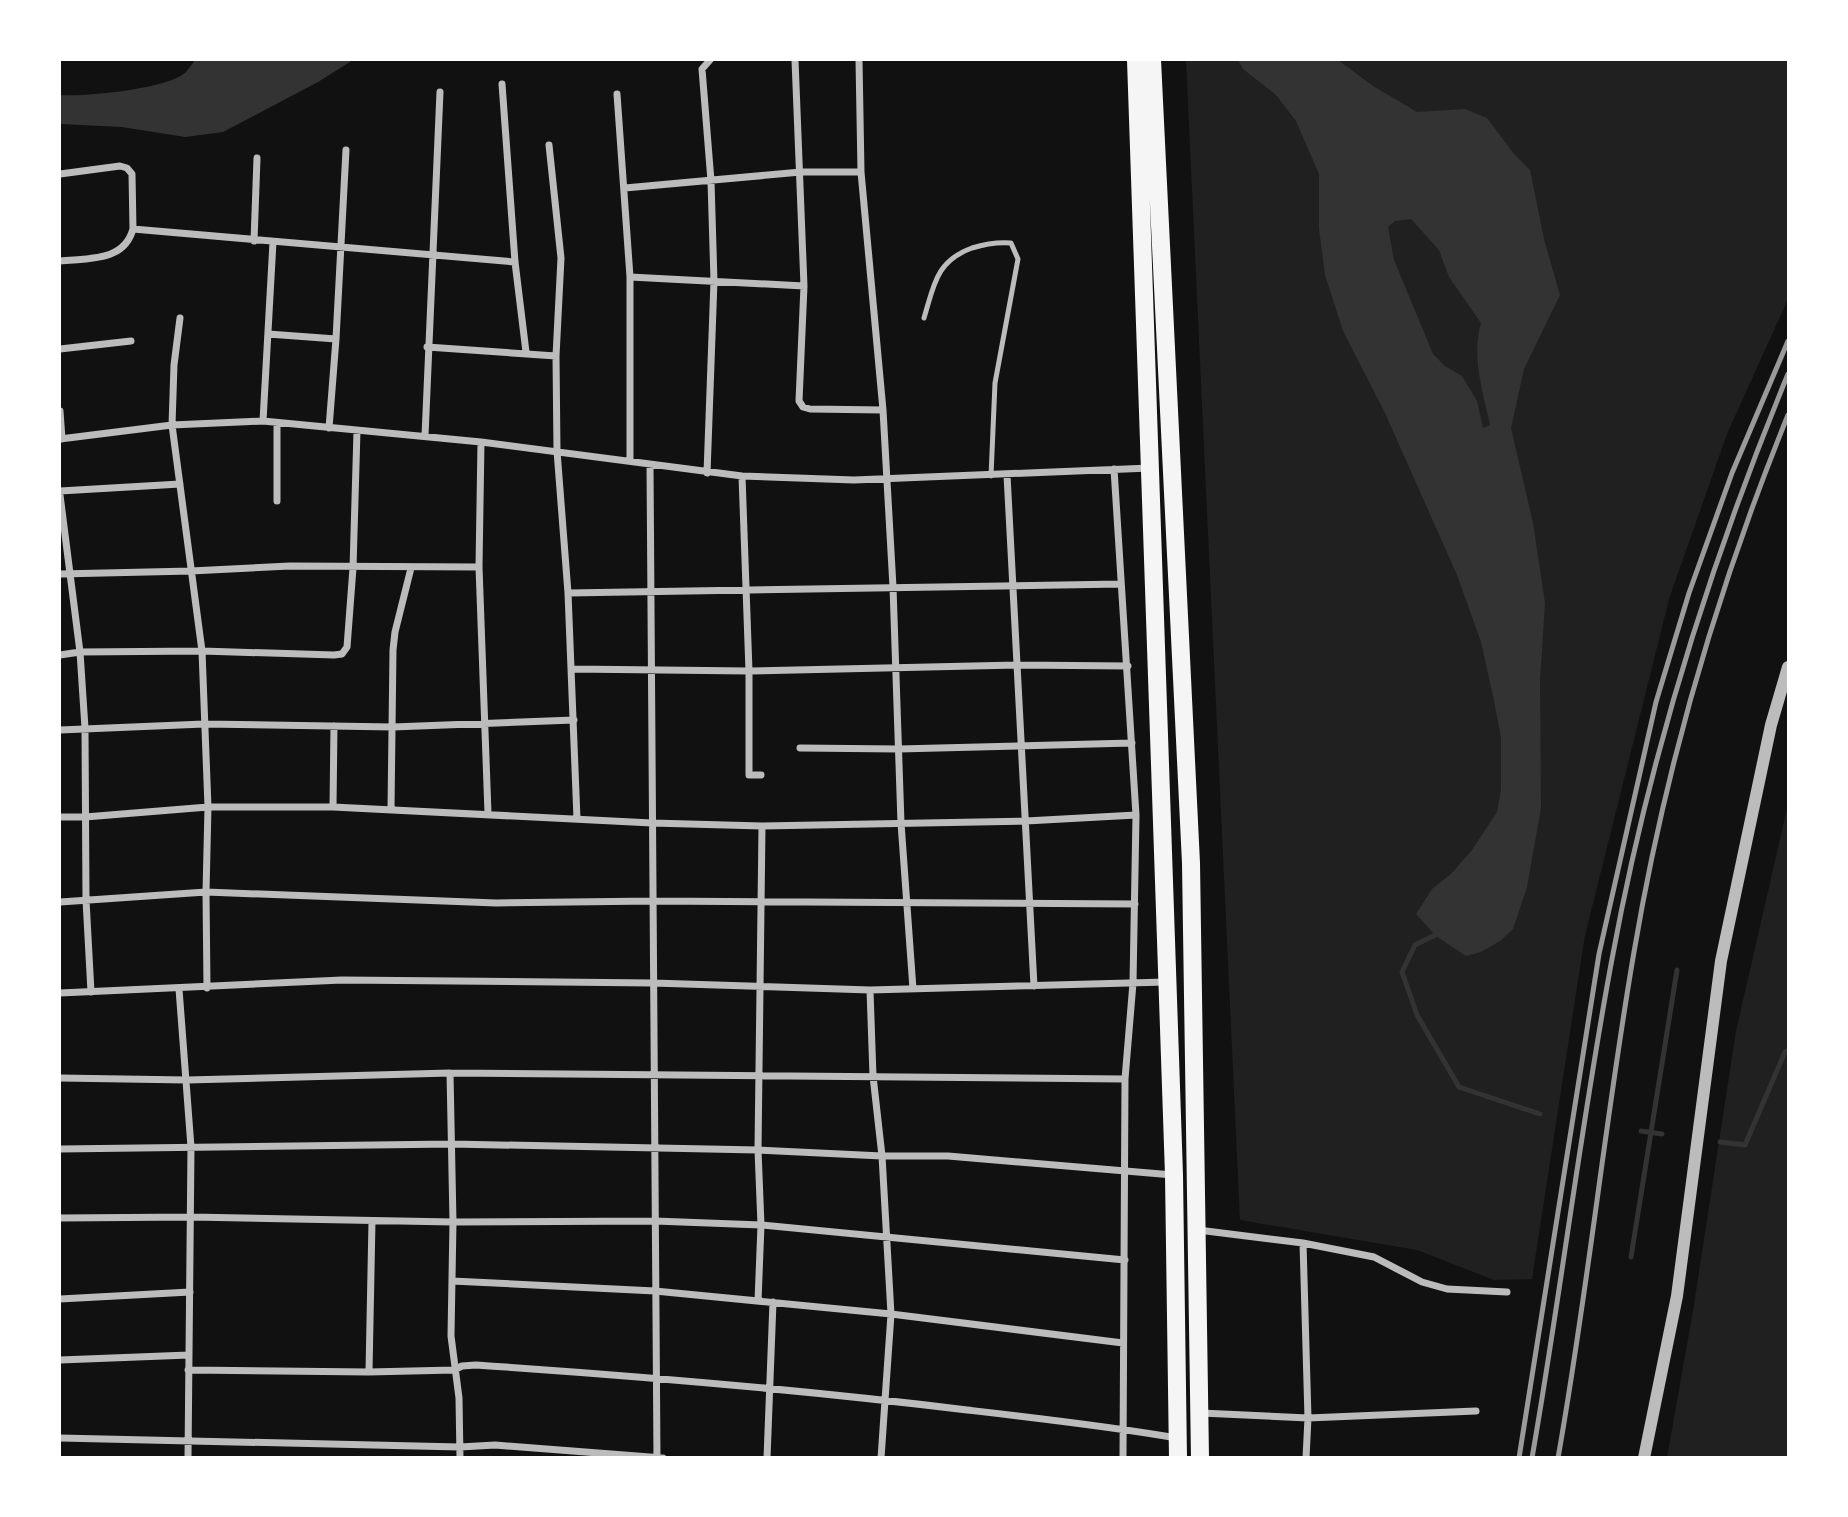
<svg xmlns="http://www.w3.org/2000/svg" width="1848" height="1517" font-family="'Noto Sans',sans-serif">
	<style>
		.green { fill: #202020 }
		.water { fill: #333; fill-rule: evenodd }
		.lines { fill: none; stroke-linecap: round; stroke-linejoin: round }
		.stream { stroke: #333; stroke-width: 5 }
		.service { stroke: #bcbcbc; stroke-width: 5 }
		.minor { stroke: #bcbcbc; stroke-width: 7 }
		.tertiary { stroke: #bcbcbc; stroke-width: 12 }
		.trunk { stroke: #f5f5f5; stroke-width: 18 }
		.rail { stroke: #9a9a9a; stroke-width: 5 }
	</style>
	<rect width="100%" height="100%" fill="#111"/>
	<path class="green" d="M1186 60H1788V299L1727 434 1669 599 1585 935 1532 1279 1494 1280 1417 1250 1240 1220Z
		M1788 804V1457H1667L1693 1311 1736 1031Z"/>
	<path class="water" d="M195 60H353L318 82 223 132 185 137 122 127 60 124V95C85 97 166 89 185 73 189 69 192 64 195 60Z
		M1238 60H1338L1373 86 1417 112 1465 109 1487 118 1514 154 1530 170 1544 239 1560 295 1524 369 1511 428 1533 523 1545 603 1540 680 1541 808 1527 887 1513 929 1500 941 1481 952 1466 956 1436 936 1416 914 1432 889 1452 873 1472 850 1497 812 1501 790V737L1493 696 1481 642 1457 575 1385 413 1343 331 1325 275 1319 229V174L1296 121 1276 95 1243 69ZM1411 219 1439 250 1449 277 1481 323C1471 356 1483 392 1490 425L1483 428 1477 401 1462 376 1445 366 1433 354 1394 260 1388 227 1395 221Z"/>
	<g class="lines">
		<path class="stream" d="M1441 932 1415 945 1402 972 1417 1015 1459 1087 1540 1114
			M1641 1131 1662 1134
			M1720 1142 1745 1145 1785 1052 1788 1050
			M1631 1257 1677 970"/>
		<path class="service" d="M924 318C934 285 936 261 972 248 985 244 998 242 1011 243L1018 259 995 383 991 476"/>
		<path class="minor" d="M795 60 804 286 799 401 803 407 810 409 883 410
			M859 60 861 172 883 410 893 587 901 823 913 989
			M502 84 515 262 526 352
			M617 94 630 277V461
			M549 145 561 258 556 356 557 451 568 593 577 819
			M60 174 120 166 127 168 132 174 133 229
			M625 188 801 172H861
			M254 241 257 158
			M60 261C88 258 124 262 133 229L515 262
			M630 277 804 286
			M180 318 174 365 172 425 202 651 208 807 206 892 207 988
			M268 334 336 339
			M427 347 556 356
			M60 349 131 341
			M60 411 62 439
			M263 421 273 242
			M329 428 336 339 346 150
			M425 436 440 92
			M60 439 172 425 263 421 481 442 742 476 854 480 1150 468
			M481 442 479 567 488 813
			M650 464 657 1458
			M1114 469 1136 815 1133 983 1125 1079 1123 1458
			M707 473 714 281 711 181 702 69 710 60
			M1007 475 1034 986
			M742 476 749 671V775H761
			M60 491 180 484
			M60 495 80 652 85 728 86 900 91 992
			M277 501V423
			M60 574 191 571 290 566 479 567
			M568 593 1121 584
			M60 655 80 652 202 651 334 655 342 654 347 647 353 568 357 431
			M572 669 749 671 1017 665 1128 666
			M60 730 204 724 393 727 574 720
			M800 748 899 749 1132 743
			M333 807 334 726
			M391 809 393 650 395 632 411 568
			M60 817H85L208 807H333L652 823 762 826 1026 821 1136 815
			M60 902 206 892 496 903 653 901 1135 904
			M179 989 191 1147 188 1458
			M870 990 873 1076 882 1156 891 1314 881 1458
			M60 993 342 980 653 983 870 990 1166 982
			M450 1073 453 1222 451 1336 459 1398 460 1458
			M60 1078 187 1080 450 1073 1125 1079
			M60 1149 452 1144 758 1150 882 1156H948L1173 1175
			M60 1218 192 1217 453 1222 655 1221 761 1225 1125 1260
			M1198 1230 1303 1243 1374 1257 1422 1282 1447 1289 1507 1292
			M1303 1243 1308 1418 1306 1458
			M452 1281 655 1291 891 1314 1123 1343
			M60 1299 190 1292
			M758 1301 761 1225 758 1150 762 826
			M60 1360 189 1355
			M188 1370 369 1372 454 1370 462 1366 476 1365C640 1376 804 1390 967 1410 1037 1418 1108 1426 1177 1438
			M369 1372 372 1221
			M1201 1413 1308 1418 1476 1411
			M60 1438 460 1447 495 1445 663 1458
			M767 1458 773 1302"/>
		<path class="tertiary" d="M1644 1458 1677 1296 1721 961 1771 725 1788 667"/>
		<path class="trunk" d="M1136 60 1174 1175 1178 1458
			M1152 60 1191 863 1200 1458"/>
		<path class="rail" d="M1519 1458 1599 954 1656 702 1689 593 1732 473 1788 341
			M1532 1458C1561 1292 1581 1124 1612 959 1649 758 1710 563 1788 374
			M1558 1458C1588 1290 1605 1120 1634 952 1665 769 1718 587 1788 415"/>
	</g>
	<rect width="1848" height="1517" fill="none" stroke="#ffffff" stroke-width="122"/>
</svg>
